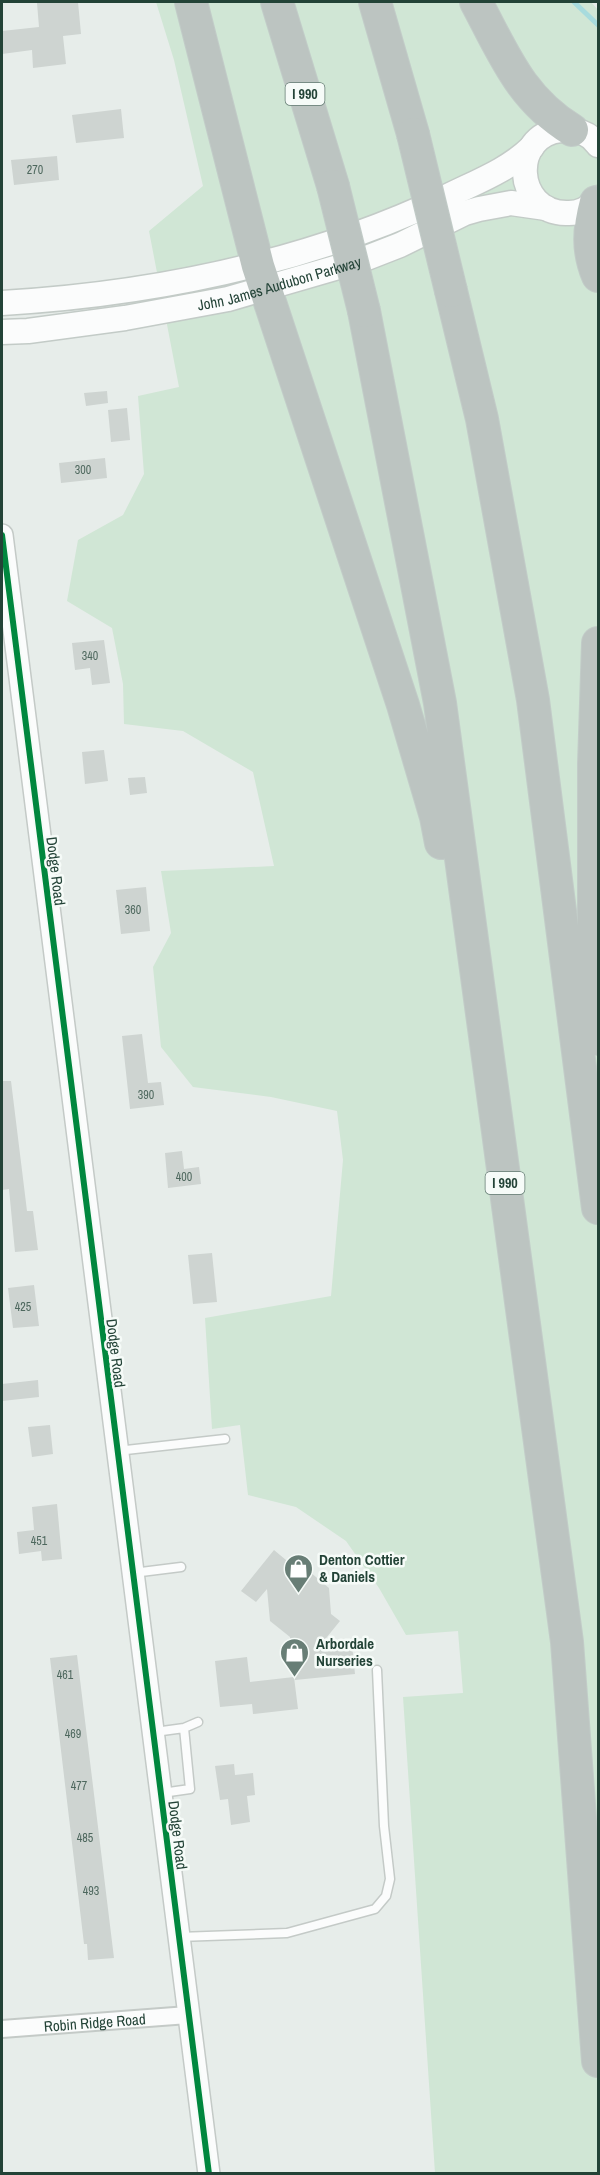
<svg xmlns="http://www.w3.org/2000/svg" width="600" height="2175" font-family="'Archivo Narrow',sans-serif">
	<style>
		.green { fill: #d0e6d5 }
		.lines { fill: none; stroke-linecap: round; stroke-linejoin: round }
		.stream { stroke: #a7dbdd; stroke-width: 5 }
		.building { fill: #ced4d1 }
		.service-casing { stroke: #c4cac7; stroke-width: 11 }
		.minor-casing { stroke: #c4cac7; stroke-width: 20 }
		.tertiary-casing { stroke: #c4cac7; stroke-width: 24 }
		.secondary-casing { stroke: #c3cbc7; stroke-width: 27 }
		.motorway-casing { stroke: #c2ccc8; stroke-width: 34 }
		.service { stroke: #fbfcfc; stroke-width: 8 }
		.minor { stroke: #fbfcfc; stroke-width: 16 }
		.tertiary { stroke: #fbfcfc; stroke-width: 21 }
		.secondary { stroke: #fbfcfc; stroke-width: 24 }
		.motorway { stroke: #bcc4c1; stroke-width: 32 }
		.motorway-bridge-casing { stroke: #c2ccc8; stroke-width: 34; stroke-linecap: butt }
		.motorway-bridge { stroke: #bcc4c1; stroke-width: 32 }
		.cycleway-casing { stroke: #f6fbf8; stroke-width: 10 }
		.cycleway { stroke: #00873e; stroke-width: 6 }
		.labels { text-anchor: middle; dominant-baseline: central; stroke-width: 5; stroke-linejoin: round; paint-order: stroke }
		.number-label { font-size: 12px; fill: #4e685e }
		.shield { fill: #f6fbf8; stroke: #627a71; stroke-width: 1.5 }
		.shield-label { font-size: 14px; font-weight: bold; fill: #234337 }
		.street-label { font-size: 15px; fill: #234337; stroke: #f6fbf8 }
		.poi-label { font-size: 15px; font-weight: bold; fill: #234337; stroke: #f6fbf8; text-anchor: start }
	</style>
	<rect width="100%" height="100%" fill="#e7edea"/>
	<path class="green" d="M156 2H591L598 10V2173H435L403 1697 463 1693 458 1631 406 1635 379 1588 346 1541 296 1507 248 1495 240 1425 212 1429 205 1318 331 1296 343 1160 337 1111 271 1097 193 1087 161 1047 153 967 171 933 161 871 274 866 253 772 183 731 124 724 123 684 112 628 67 601 78 540 123 515 144 474 138 396 179 387 149 231 203 186 174 60Z"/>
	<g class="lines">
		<path class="stream" d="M574 2 598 25"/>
	</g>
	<path class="building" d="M40 2H78L81 34 63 36 66 64 33 68 32 50 2 54V31L39 27 37 3Z
		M121 109 124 138 76 143 72 115Z
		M57 156 59 180 14 185 11 160Z
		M107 391 108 403 86 406 84 393Z
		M127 408 130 440 111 442 108 410Z
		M105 458 107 478 61 483 59 463Z
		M104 640 110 683 92 685 90 668 75 670 72 643Z
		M104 750 108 781 85 784 82 752Z
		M145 777 147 793 130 795 128 778Z
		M146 887 150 931 121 934 116 890Z
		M142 1034 148 1083 161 1082 164 1105 130 1109 122 1036Z
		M2 1081H11L27 1211H33L38 1250 15 1252 9 1189 2 1190Z
		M182 1151 184 1169 199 1167 201 1184 168 1188 165 1153Z
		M212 1253 217 1302 193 1304 188 1255Z
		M34 1285 39 1326 13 1328 8 1288Z
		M38 1380 39 1397 2 1401V1384Z
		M50 1425 53 1454 32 1457 28 1427Z
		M57 1504 62 1559 42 1561 41 1551 19 1554 17 1532 34 1530 32 1507Z
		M274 1550 292 1565 309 1563 310 1572 329 1588 331 1614 340 1621 318 1648 352 1645 355 1674 295 1680 290 1637 270 1621 267 1589 256 1602 241 1591Z
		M77 1655 114 1958 88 1960 87 1944H84L50 1658Z
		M247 1657 250 1682 294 1677 298 1709 253 1714 252 1704 220 1707 215 1661Z
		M234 1764 235 1775 253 1773 255 1795 247 1796 250 1822 231 1825 228 1799 220 1800 215 1766Z"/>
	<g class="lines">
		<defs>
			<path id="service" d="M117 1451 225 1439
				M133 1573 181 1567
				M155 1732 184 1728 198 1722
				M162 1793 190 1789 184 1728
				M179 1937 287 1933 375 1909 386 1896 390 1879 384 1826 377 1670"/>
			<g id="minor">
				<path id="s1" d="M2 2029 188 2015"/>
			</g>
			<path id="tertiary" d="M2 535 209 2174"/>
			<g id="secondary">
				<path d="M598 145C590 133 575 129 561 130 510 135 514 212 566 213 578 214 591 208 598 198"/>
				<path d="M2 303C155 294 306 263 446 197 476 182 507 171 532 147"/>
				<path id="s2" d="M2 332 28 331 125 318 228 299 359 261 400 245 465 213 479 209 511 203 546 208"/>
			</g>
			<path id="motorway" d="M191 2 258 266 403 705 436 817 441 843
				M277 2 333 186
				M375 2 413 134
				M476 2C504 54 520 98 572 130
				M596 202C589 228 587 250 598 276
				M451 291 482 419 533 700 598 1208
				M364 311 440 703 567 1642 598 2061
				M594 1039V764L598 643"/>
		</defs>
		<use href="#service" class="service-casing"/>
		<use href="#minor" class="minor-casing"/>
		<use href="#tertiary" class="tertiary-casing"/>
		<use href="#secondary" class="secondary-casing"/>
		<use href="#motorway" class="motorway-casing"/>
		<use href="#service" class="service"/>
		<use href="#minor" class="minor"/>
		<use href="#tertiary" class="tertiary"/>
		<use href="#secondary" class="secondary"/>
		<use href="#motorway" class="motorway"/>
		<defs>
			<path id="motorway-bridge" d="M413 134 451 291
				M333 186 364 311"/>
		</defs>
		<use href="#motorway-bridge" class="motorway-bridge-casing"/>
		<use href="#motorway-bridge" class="motorway-bridge"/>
		<defs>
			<path id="cycleway" d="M2 535 209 2174"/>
		</defs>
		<use href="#cycleway" class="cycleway-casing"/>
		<use href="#cycleway" class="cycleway"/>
	</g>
	<defs>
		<symbol id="shop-pin" viewBox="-11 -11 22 30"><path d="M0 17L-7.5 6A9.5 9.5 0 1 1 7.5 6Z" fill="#687e76" stroke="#f6fbf8"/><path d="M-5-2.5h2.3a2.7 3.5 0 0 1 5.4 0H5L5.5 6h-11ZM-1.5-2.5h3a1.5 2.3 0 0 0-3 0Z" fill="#fff"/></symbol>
	</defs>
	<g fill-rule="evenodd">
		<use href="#shop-pin" x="282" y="1552" width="33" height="45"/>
		<use href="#shop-pin" x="278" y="1636" width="33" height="45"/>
	</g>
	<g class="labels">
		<g class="number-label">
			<text x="35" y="170">270</text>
			<text x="83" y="470">300</text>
			<text x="90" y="656">340</text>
			<text x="133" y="910">360</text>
			<text x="146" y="1095">390</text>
			<text x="184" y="1177">400</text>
			<text x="23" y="1307">425</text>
			<text x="39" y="1541">451</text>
			<text x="65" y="1675">461</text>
			<text x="73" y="1734">469</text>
			<text x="79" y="1786">477</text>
			<text x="85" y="1838">485</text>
			<text x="91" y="1891">493</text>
		</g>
		<g class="shield">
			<rect x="285.5" y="83" width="39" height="22" rx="4.5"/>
			<rect x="485.5" y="1172" width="39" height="22" rx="4.5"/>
		</g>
		<g class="shield-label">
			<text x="305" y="94">I 990</text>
			<text x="505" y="1183">I 990</text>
		</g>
		<g class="street-label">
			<text stroke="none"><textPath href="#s2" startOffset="282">John James Audubon Parkway</textPath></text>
			<text transform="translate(56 871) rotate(83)">Dodge Road</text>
			<text transform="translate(116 1353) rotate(83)">Dodge Road</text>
			<text transform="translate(178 1835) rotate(83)">Dodge Road</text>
			<text stroke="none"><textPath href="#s1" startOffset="93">Robin Ridge Road</textPath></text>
		</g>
		<g class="poi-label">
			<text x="319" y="1559">Denton Cottier<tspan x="319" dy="17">&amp; Daniels</tspan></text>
			<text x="316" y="1643">Arbordale<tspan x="316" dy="17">Nurseries</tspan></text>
		</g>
	</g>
	<rect width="600" height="2175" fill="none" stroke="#234337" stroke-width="6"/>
</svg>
